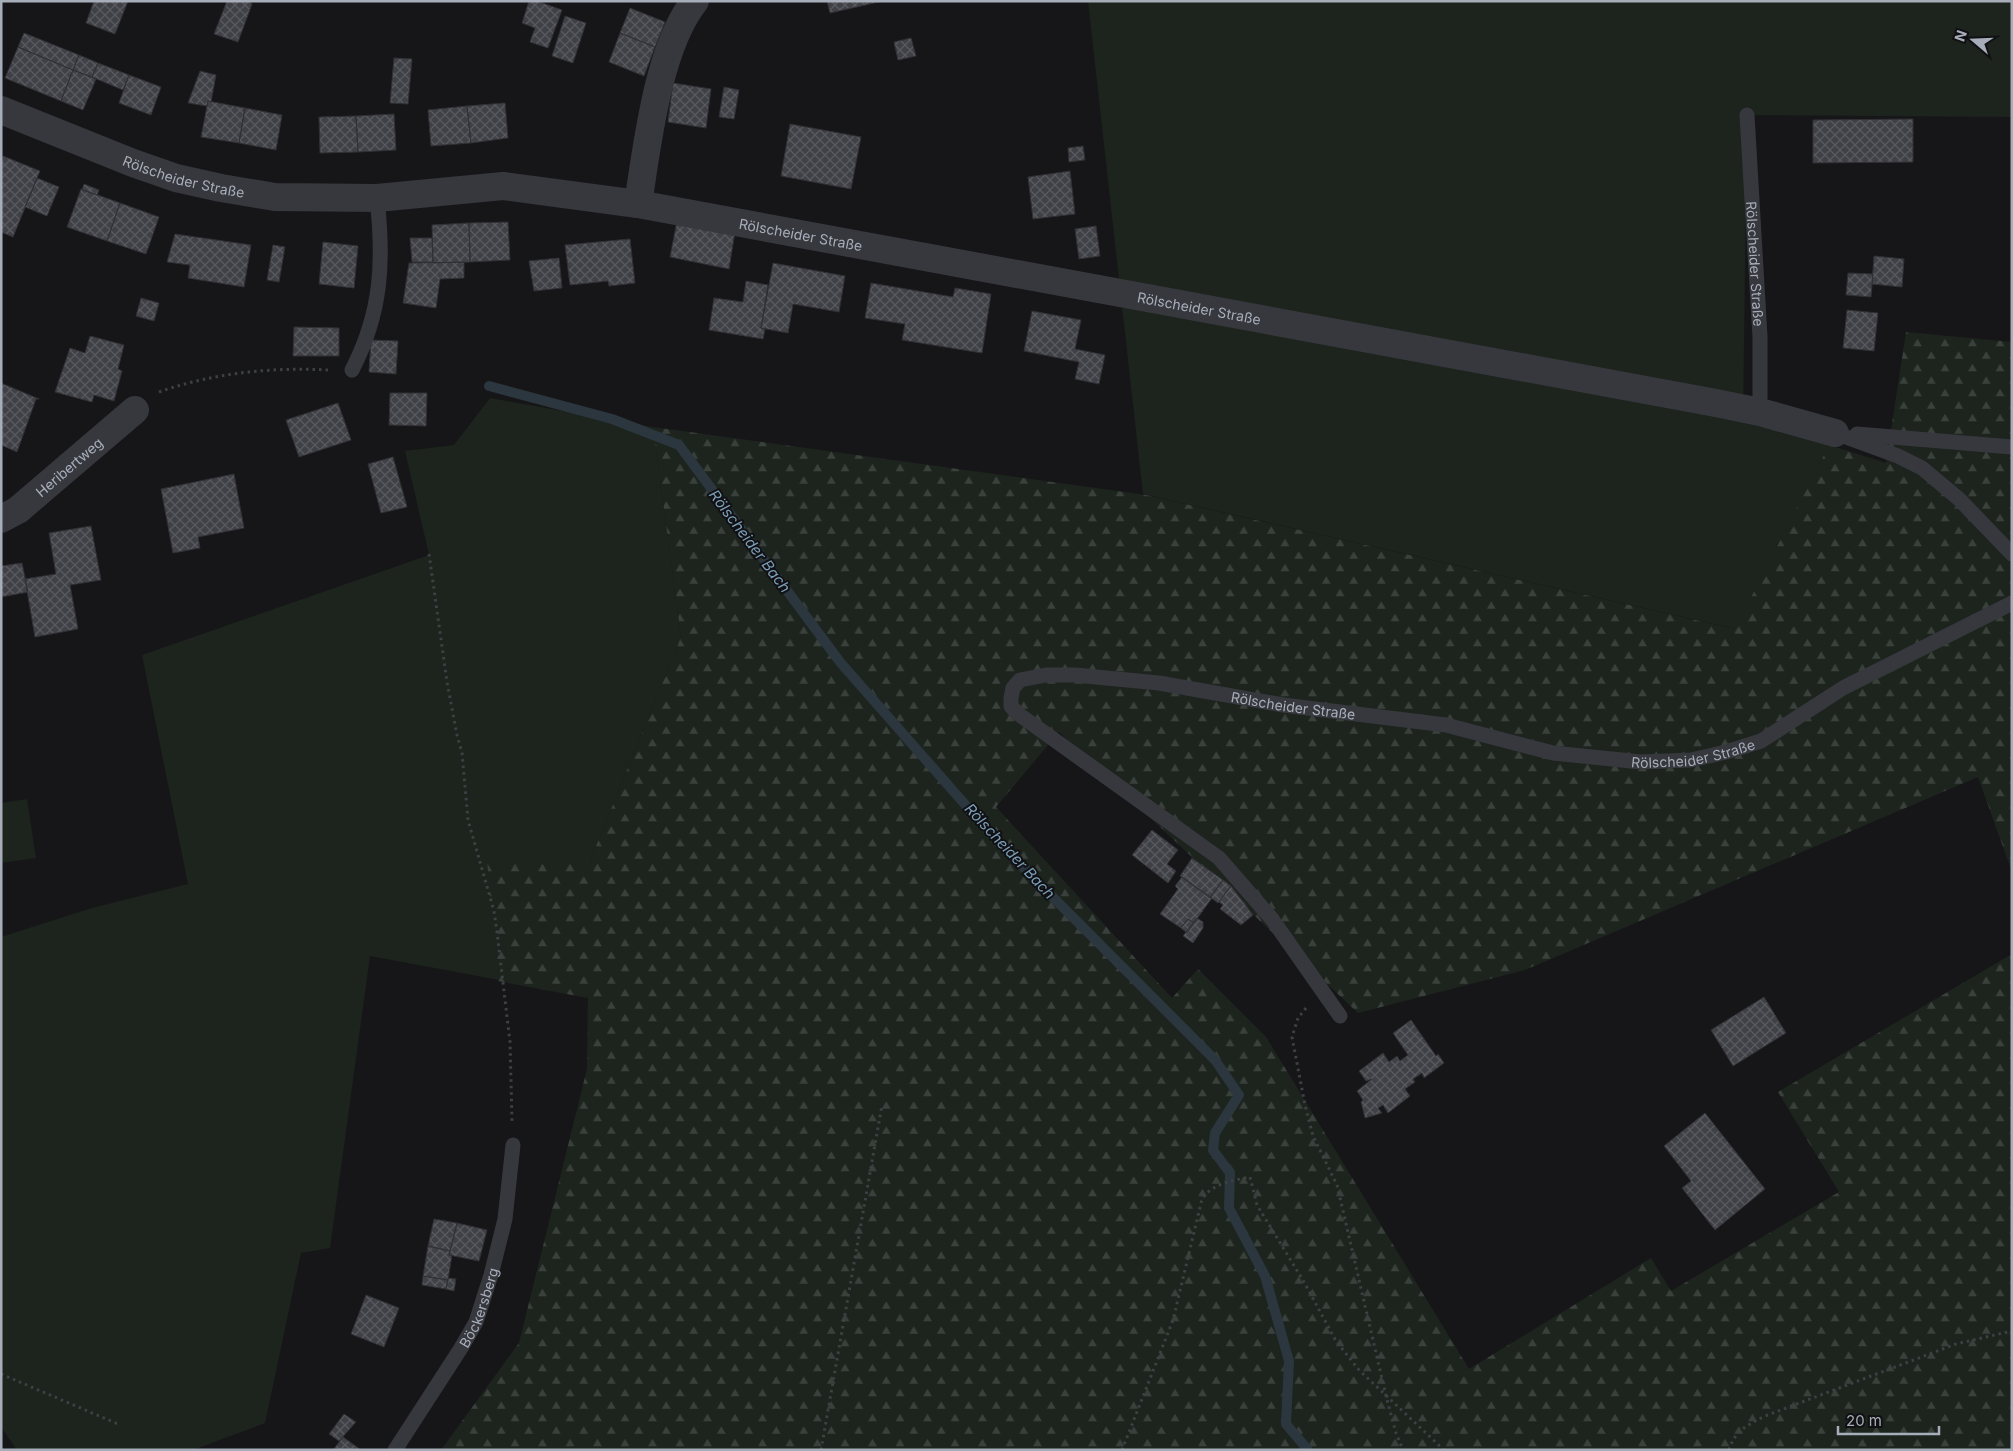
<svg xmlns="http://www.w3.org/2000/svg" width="2013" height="1451" font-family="Inter,sans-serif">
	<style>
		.green { fill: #1c241d }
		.forest { fill: url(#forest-firs) }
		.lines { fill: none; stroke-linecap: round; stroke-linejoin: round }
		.stream { stroke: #2b363e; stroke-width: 10 }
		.building { fill: url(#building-cross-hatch); stroke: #303035 }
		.path { stroke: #3d4045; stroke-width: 3; stroke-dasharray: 2.5 4; stroke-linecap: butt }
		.lane { stroke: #37383e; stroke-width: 15 }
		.street { stroke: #37383e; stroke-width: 28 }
		.labels { text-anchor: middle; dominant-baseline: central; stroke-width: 4; stroke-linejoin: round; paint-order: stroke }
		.street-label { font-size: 14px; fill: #a7aeba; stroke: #111114 }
		.water-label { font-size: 15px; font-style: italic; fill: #7b9eb8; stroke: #111114 }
	</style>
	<defs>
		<pattern id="forest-firs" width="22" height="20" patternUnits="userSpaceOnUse" patternTransform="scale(1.25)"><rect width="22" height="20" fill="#1c241d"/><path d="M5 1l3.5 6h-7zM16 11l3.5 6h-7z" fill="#3a413c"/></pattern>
		<pattern id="building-cross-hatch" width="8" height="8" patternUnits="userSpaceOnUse" patternTransform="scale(1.25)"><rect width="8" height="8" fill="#404146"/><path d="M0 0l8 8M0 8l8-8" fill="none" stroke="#595a5f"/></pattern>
	</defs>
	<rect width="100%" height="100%" fill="#161619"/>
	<path class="green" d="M1088 1H2012V117L1747 115 1743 421 1829 445 1736 629 1143 494Z
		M490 398 653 427 681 637 590 861 499 980 370 956 330 1248 301 1253 265 1423 193 1450H17L1 1427V937L92 908 188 884 142 655 429 555 405 451 454 445Z
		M27 799 36 858 1 863V803Z"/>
	<path class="forest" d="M1906 332 2012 342V872L1978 777 1525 970 1358 1013 1059 732 996 807 1172 998 1198 969 1266 1037 1469 1369 1651 1258 1671 1291 1839 1192 1778 1092 2012 954V1450H441L519 1343 587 1069 588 998 498 981 487 860 590 861 681 637 653 427 1146 495 1735 629 1829 445 1886 463Z"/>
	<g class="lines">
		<path class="stream" d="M489 386 612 419 679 445 840 662 998 842 1215 1060 1239 1095 1215 1133 1213 1150 1230 1173 1229 1208 1265 1276 1289 1361 1286 1424 1308 1450"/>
	</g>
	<path class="building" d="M94 1H128L115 34 86 23Z
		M227 1H250L252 4 238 42 214 34Z
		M529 1H537L562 10 548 48 530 42 535 28 522 23Z
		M827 1H883L830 13Z
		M630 8 665 22 655 47 620 33Z
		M565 16 586 23 573 63 552 56Z
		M24 33 79 55 73 70 18 47Z
		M620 33 655 47 644 76 609 62Z
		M911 38 916 56 898 60 894 42Z
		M18 47 73 70 61 101 5 78Z
		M79 55 98 63 92 77 73 70Z
		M394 58 412 59 408 104 390 103Z
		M98 63 129 75 123 90 92 77Z
		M73 70 96 79 83 110 61 101Z
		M200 71 216 75 211 102 208 101 207 106 188 103Z
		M129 75 161 87 151 115 119 103Z
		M673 83 711 89 706 128 668 122Z
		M724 87 739 90 734 119 719 117Z
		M208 101 245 108 239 143 201 137Z
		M505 103 508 138 471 143 467 106Z
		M467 106 471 143 431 146 428 110Z
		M245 108 282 115 276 150 239 143Z
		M394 114 396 150 358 152 356 116Z
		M356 116 358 152 320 153 319 117Z
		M1913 119V162L1813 163V120Z
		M790 124 861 137 851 189 781 176Z
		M1083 146 1085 160 1069 162 1068 148Z
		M3 156 40 171 13 237 1 232V162Z
		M1070 171 1075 214 1033 219 1028 177Z
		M37 178 59 187 47 216 25 207Z
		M84 184 99 190 97 195 82 190Z
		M81 189 120 203 107 241 67 227Z
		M120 203 159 217 146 254 107 241Z
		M677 221 735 232 729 269 670 257Z
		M508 222 510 260 470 262 469 223Z
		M469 223 470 262 433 263 432 225Z
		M1096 226 1100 256 1079 259 1075 229Z
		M175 234 251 245 244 287 188 278 190 265 167 262Z
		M410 238H432L433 262H412Z
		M630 239 635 283 609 286 608 281 570 285 565 245Z
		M323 242 358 246 354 288 319 284Z
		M273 245 285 247 279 282 267 280Z
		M1874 256 1904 259 1902 287 1872 284Z
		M559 258 562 288 534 291 529 261Z
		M464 262V278L440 279 436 308 403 303 409 263Z
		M773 263 845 276 839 312 793 304 788 333 761 328Z
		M1848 273 1873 274 1871 297 1846 295Z
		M746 281 768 285 761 328 765 329 763 339 709 330 714 298 743 302Z
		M871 283 953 297 955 288 991 294 982 353 902 340 905 324 865 318Z
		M141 298 159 303 154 321 136 316Z
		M1847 310 1878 313 1874 351 1843 348Z
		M1032 311 1081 320 1075 349 1105 355 1099 384 1075 379 1079 362 1024 351Z
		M294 327 339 328V356H293Z
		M90 336 124 345 118 369 122 371 114 401 94 395 92 402 55 392 70 348 85 353Z
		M371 340 398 341 396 374 369 372Z
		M1 383 39 399H36L17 452 1 445Z
		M390 393H427L426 426 389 425Z
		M338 403 351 440 299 457 286 420Z
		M393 457 407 507 381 513 368 464Z
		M234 474 244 528 198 537 200 548 173 553 161 489Z
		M91 526 101 580 70 585 78 629 35 637 25 579 56 574 49 533Z
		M22 563 28 592 1 597V566Z
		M1152 830 1178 850 1167 864 1176 871 1168 883 1132 855Z
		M1192 858 1223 880 1210 898 1180 876Z
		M1182 877 1212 898 1194 923 1188 919 1181 928 1160 914 1178 889 1175 886Z
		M1223 880 1231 886 1218 903 1210 897Z
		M1231 886 1253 915 1241 925 1220 909 1223 905 1219 902Z
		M1197 918 1203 922V928L1193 943 1183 936Z
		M1188 919 1194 923 1187 933 1181 928Z
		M1764 997 1786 1033 1733 1066 1711 1030Z
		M1411 1020 1436 1056 1438 1054 1444 1063 1424 1078 1422 1073 1413 1079 1415 1082 1405 1089 1410 1096 1388 1113 1383 1105 1378 1108 1382 1113 1365 1118 1361 1102 1363 1100 1357 1091 1372 1079 1366 1081 1359 1071 1383 1053 1389 1062 1397 1056 1400 1061 1408 1055 1393 1033Z
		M1705 1113 1765 1189 1715 1230 1682 1188 1691 1181 1664 1146Z
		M434 1219 457 1223 450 1251 428 1246Z
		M457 1223 487 1230 479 1261 449 1255Z
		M428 1246 450 1251 449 1255H452L448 1280 423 1276Z
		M423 1276 448 1280 446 1289 422 1285Z
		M448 1278 456 1279 454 1291 446 1289Z
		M366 1295 399 1308 384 1347 351 1334Z
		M344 1414 356 1422 339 1441 329 1434Z
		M343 1437 361 1450H333Z"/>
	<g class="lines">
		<path class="path" d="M159 392C213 373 271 367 328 370
			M429 554 447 682 457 735 462 753 468 820 494 911 497 932 510 1042 512 1121
			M1306 1008 1298 1018 1292 1037 1305 1105 1313 1136 1337 1185 1386 1396 1396 1433 1403 1450
			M1 1374 118 1424
			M821 1450 882 1105
			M1122 1450 1173 1320 1202 1199C1213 1183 1232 1181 1250 1177L1257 1205 1304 1282 1336 1341 1359 1370 1444 1450
			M1729 1450C1735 1430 1748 1425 1765 1416L1956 1344 2012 1331"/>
		<g class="lane">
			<path id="s1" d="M1747 115 1760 337V412"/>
			<path d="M352 370C382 312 384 261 377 198"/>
			<path d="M1835 433 1898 456 1922 468 1959 499 2012 554"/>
			<path d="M1857 434 2012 447"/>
			<path id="s2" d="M1340 1016 1272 919 1219 858 1017 713 1011 706V698L1013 688 1020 680 1046 675H1075L1159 683 1283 705 1446 725 1553 753 1641 762 1691 760 1726 752 1761 741 1843 688 2012 603"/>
			<path id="s3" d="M395 1450 461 1348 476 1322 491 1275 505 1219 513 1145"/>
		</g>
		<g class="street">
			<path id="s4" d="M1 110 133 163 176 178 221 188 275 197 377 198 503 186 638 204 1716 403 1760 412 1835 433"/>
			<path d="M638 204C647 146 658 47 695 1"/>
			<path id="s5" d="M1 519 18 510 135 410"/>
		</g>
	</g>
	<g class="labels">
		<g class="street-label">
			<text stroke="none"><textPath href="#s4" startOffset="195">Rölscheider Straße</textPath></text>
			<text stroke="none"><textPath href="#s4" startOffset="819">Rölscheider Straße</textPath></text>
			<text stroke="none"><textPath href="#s1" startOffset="149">Rölscheider Straße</textPath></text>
			<text stroke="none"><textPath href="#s4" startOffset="1224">Rölscheider Straße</textPath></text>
			<text stroke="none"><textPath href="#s5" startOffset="86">Heribertweg</textPath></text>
			<text stroke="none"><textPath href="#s2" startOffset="762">Rölscheider Straße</textPath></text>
			<text stroke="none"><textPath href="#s2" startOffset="1168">Rölscheider Straße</textPath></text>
			<text stroke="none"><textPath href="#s3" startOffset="166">Böckersberg</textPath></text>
		</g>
		<g class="water-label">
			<text transform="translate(750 541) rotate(53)">Rölscheider Bach</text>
			<text transform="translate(1010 851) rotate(47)">Rölscheider Bach</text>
		</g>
	</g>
	<rect width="2013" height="1451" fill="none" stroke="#a7aeba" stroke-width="5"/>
	<g transform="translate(1973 40) rotate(289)" stroke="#111114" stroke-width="4" paint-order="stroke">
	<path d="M0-4L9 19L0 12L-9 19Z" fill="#a7aeba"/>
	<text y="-8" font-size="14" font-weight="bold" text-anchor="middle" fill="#a7aeba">N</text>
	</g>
	<path d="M1838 1426v8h101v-8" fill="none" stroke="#a7aeba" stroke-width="2.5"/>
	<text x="1846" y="1426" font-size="15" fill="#a7aeba" stroke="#111114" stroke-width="4" paint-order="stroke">20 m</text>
</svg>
